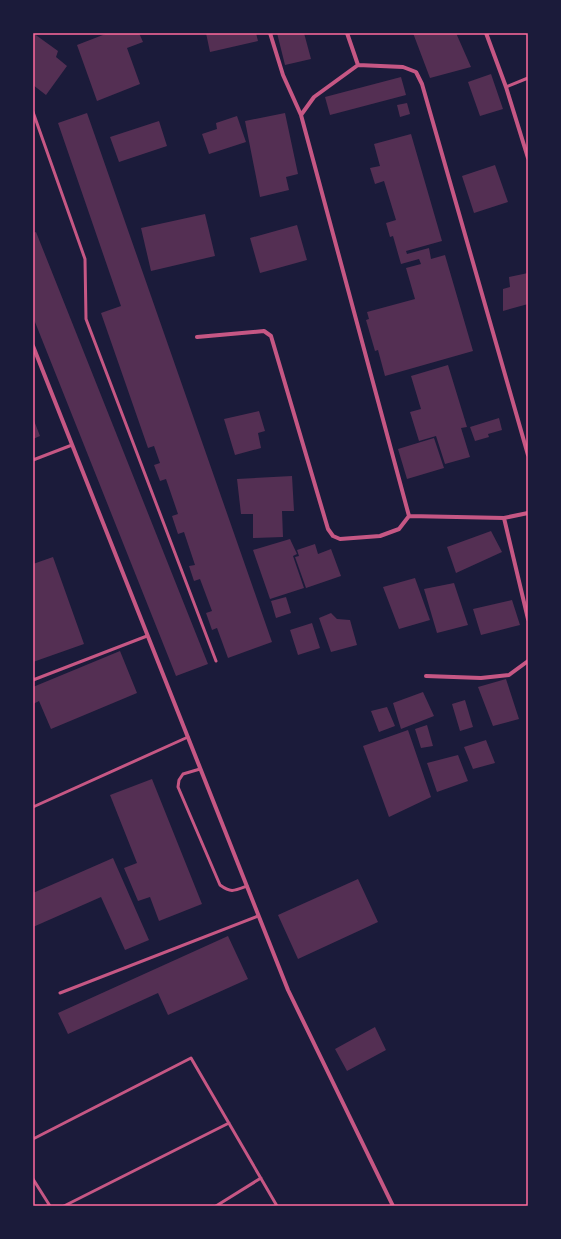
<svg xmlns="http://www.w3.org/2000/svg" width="561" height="1239" font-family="Overpass,sans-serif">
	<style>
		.building { fill: #542f53 }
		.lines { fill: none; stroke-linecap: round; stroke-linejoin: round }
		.service { stroke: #c65784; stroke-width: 3 }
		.minor { stroke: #c65784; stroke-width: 4 }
		.neatline { fill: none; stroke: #ff6b9d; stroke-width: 1.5 }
	</style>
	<rect width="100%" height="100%" fill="#1b1b3a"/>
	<path class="building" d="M33 33 58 51 56 57 67 66 46 95 33 85Z
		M108 33H139L143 42 127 48 140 84 97 101 77 45Z
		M206 33H256L258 41 210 52Z
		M277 33H304L311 59 285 65Z
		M413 33H456L471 67 430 78Z
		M491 74 503 109 480 116 468 82Z
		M401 77 406 95 330 115 325 97Z
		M407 103 410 114 400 117 397 105Z
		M87 113 272 642 228 658 217 628 212 630 206 613 212 611 200 579 194 581 189 566 195 565 184 532 178 534 172 516 178 514 166 479 160 481 154 465 160 463 154 446 148 448 101 313 121 306 58 123Z
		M285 113 298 174 286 177 289 190 260 197 245 121Z
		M237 116 246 142 209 154 202 134 217 129 216 123Z
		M159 121 167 146 119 162 110 137Z
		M411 134 442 241 406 251 407 254 429 248 431 259 445 255 473 351 385 376 378 350 375 351 366 320 369 319 367 312 415 299 406 268 421 264 419 259 401 264 393 236 390 237 386 223 396 220 384 181 375 184 370 168 380 166 374 144Z
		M495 165 508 202 474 213 462 176Z
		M205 214 215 256 151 271 141 228Z
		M297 225 307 260 260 273 250 238Z
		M36 232 208 664 176 676 33 317V233Z
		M528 273V304L503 311V289L510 287 509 277Z
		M448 365 467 427 461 428 470 457 445 464 436 436 419 441 410 412 421 409 411 376Z
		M259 411 265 431 258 433 261 448 235 455 224 419Z
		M33 418 40 436 33 439Z
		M499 418 502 430 488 434 489 437 475 441 470 427Z
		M434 438 444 468 407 479 398 449Z
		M292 476 294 511H282L283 537 253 538V514H241L237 479Z
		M491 531 502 552 456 573 447 547Z
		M290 539 297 554 293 556 304 588 270 599 253 550Z
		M315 544 318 554 331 549 341 576 306 588 295 557 299 556 297 550Z
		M53 557 84 644 33 662V564Z
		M415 578 430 620 399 629 383 587Z
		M454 583 468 625 437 633 424 589Z
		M286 597 291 613 276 618 271 601Z
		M512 600 520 625 481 635 473 609Z
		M331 613 337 619 350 620 357 645 331 652 319 618Z
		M312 623 320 648 298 655 290 630Z
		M120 651 137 693 51 729 39 701 33 704V687Z
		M506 679 519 719 493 726 478 687Z
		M423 692 434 716 401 729 393 703Z
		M465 700 473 727 460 731 452 704Z
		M387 707 395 726 379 732 371 711Z
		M427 725 433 746 421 748 415 729Z
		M408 730 431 797 389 817 363 746Z
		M486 740 495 763 473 769 464 747Z
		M458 755 468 781 437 792 427 763Z
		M152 779 202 904 159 921 150 897 138 901 124 868 137 863 110 795Z
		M113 858 149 940 125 950 101 897 33 927V893Z
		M358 879 378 922 298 959 278 915Z
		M228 936 248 979 168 1015 158 993 68 1034 58 1013Z
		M375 1027 386 1050 347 1071 335 1049Z"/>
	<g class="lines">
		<path class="service" d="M506 87 528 78
			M33 112 85 259 86 319 216 661
			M33 460 72 445
			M33 680 147 636
			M200 769 183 774 179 780 178 787 220 885C231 893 234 891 247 886
			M33 807 188 737
			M60 993 258 916
			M33 1139 191 1058 277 1206
			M33 1179 50 1206
			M64 1206 229 1123
			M216 1206 261 1178"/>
		<path class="minor" d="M270 33 283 75 301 115 409 516
			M347 33 358 65
			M486 33 506 87 528 158
			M301 115 314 97 358 65 403 67 416 72 422 84 528 455
			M197 337 264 331 271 336 328 529 333 536 340 539 380 536 399 529 409 516 504 518 528 513
			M33 346 288 990 393 1206
			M504 518 528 619
			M426 676 481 678 509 675 528 661"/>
	</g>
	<rect width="561" height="1239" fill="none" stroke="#1b1b3a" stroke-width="68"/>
	<rect x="34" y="34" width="493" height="1171" class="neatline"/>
</svg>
